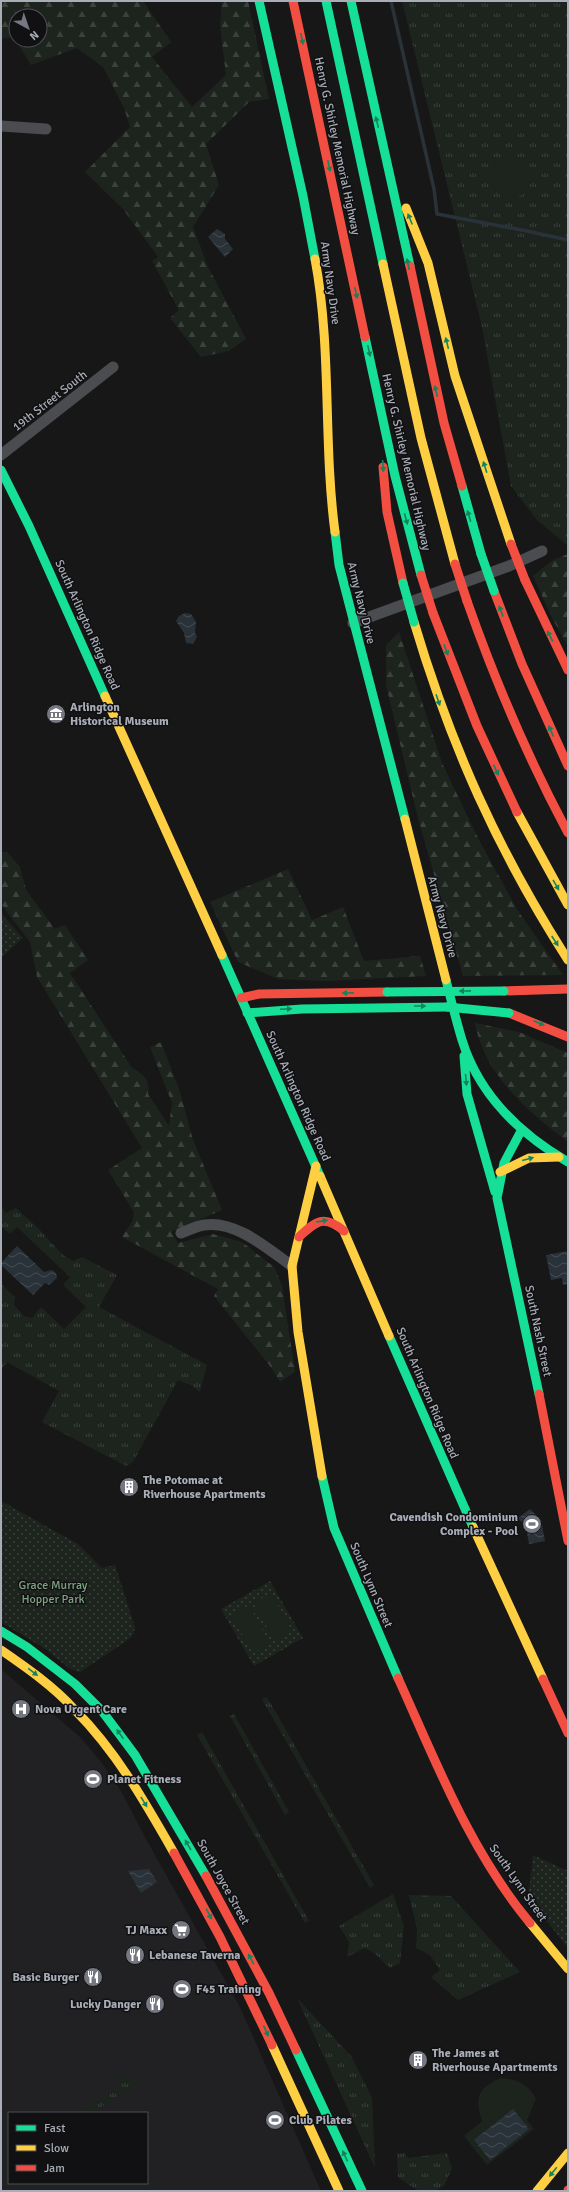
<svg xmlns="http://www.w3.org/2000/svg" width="569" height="2192" font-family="Signika,sans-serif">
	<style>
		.built { fill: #212123; fill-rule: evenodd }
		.grass { fill: url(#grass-tufts) }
		.forest { fill: url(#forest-firs); fill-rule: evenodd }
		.park { fill: url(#park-dots) }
		.pitch { fill: #1d241e }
		.water { fill: url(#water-waves) }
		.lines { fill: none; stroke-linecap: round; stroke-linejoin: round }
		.stream { stroke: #2a3239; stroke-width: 3.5 }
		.street { stroke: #4b4c50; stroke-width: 11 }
		.fast { stroke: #16e098; stroke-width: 9 }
		.slow { stroke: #ffcf43; stroke-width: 9 }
		.jam { stroke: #f24e42; stroke-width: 9 }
		.fast-bridge { stroke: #16e098; stroke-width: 9 }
		.jam-bridge { stroke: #f24e42; stroke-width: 9 }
		.oneway { fill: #14835c }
		.labels { text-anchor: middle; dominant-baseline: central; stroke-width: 3; stroke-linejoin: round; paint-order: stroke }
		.street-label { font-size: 12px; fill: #a8adb8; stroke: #111113 }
		.poi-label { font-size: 12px; font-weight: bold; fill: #a8adb8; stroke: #111113; text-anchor: start }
		.park-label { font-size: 12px; fill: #7fa381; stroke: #111113 }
	</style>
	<defs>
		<pattern id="grass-tufts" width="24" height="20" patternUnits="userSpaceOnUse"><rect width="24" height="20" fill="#1d241e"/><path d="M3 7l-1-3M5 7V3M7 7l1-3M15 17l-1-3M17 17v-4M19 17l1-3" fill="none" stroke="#3b413d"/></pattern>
		<pattern id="forest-firs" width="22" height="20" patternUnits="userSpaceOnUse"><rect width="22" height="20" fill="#1d241e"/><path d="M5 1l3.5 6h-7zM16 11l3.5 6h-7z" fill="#3b413d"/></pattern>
		<pattern id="park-dots" width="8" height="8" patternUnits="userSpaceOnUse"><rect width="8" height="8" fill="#1d241e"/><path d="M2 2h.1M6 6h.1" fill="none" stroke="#3b413d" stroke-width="1.8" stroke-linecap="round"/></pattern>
		<pattern id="water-waves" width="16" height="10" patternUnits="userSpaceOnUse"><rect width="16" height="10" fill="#2a3239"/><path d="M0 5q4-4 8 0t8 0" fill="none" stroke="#464d54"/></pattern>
	</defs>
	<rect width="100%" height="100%" fill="#171717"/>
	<path class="built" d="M1 1669 81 1738 102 1763 121 1791 145 1837 240 2007 321 2191H1ZM9 2113H147V2183H9Z"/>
	<path class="grass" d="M402 1H568V546L537 520 511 486 482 327Z
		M1 1206 6 1213 16 1208 36 1226 63 1255 73 1261 82 1257 117 1275 99 1307 207 1365 200 1392 189 1384H187L178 1380 133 1462 126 1466 42 1422 59 1391 7 1362 1 1370V1284L15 1297 14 1305 24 1316 32 1318 41 1307 64 1329 86 1307 63 1285 70 1277 17 1227 10 1234 2 1227 1 1228Z
		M267 1697 374 1885 370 1888 262 1699Z
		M234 1714 289 1812 285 1815 230 1716Z
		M202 1732 309 1921 305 1923 197 1735Z
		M393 1894 404 1926 400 1963 390 1968 374 1953 365 1948 347 1957 349 1942 339 1926Z
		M409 1895 451 1896 520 1972 458 2000 431 1977 440 1970 430 1955 416 1948 417 1929Z
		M297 1998 351 2056 372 2098 375 2168Z
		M129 2073 136 2087 90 2113H77L121 2088 116 2079Z
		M405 2153 408 2158 447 2153 452 2168 444 2186 435 2191H418L398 2177 397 2154Z"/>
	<path class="forest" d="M3 1H143L171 42 152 57 192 107 226 75 220 25 222 1H248L269 99 249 102 206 144 219 185 193 227 207 265 246 339 229 351 201 357 170 318 179 310 152 261 158 257 123 209 85 172 130 127 124 108 103 67 77 48 31 65 14 37 1 39V2ZM16 16H40V40H16Z
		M568 554V647L551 616 533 576 553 560Z
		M399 632 442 763 478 838 518 911 563 975 463 976 418 818 386 685V645Z
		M1 852H7L20 867 26 890 55 929 65 925 88 960 70 973 132 1068C143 1073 151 1081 148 1094L169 1126 172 1103 150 1047 161 1042 180 1092 193 1140 222 1210 171 1232 178 1243 213 1234 242 1242 274 1267 282 1286 295 1372 280 1382 270 1366 214 1296 218 1289 122 1237 132 1222 134 1212 108 1170 142 1148 37 977 30 942 1 904Z
		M288 869 312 920 343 907 364 961 420 956 426 976 326 981 278 979 238 962 210 902Z
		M475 1023 519 1032 568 1053V1142C529 1112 484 1075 475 1023Z"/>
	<path class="park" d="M1 913 23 938 1 958Z
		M1 1501 78 1544 102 1568 115 1565 135 1627 133 1635 128 1640 80 1672 70 1669 47 1650 1 1622Z
		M270 1581 303 1638 254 1666 221 1609Z
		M533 1855 568 1871V1948L531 1901 529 1891Z"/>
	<path class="pitch" d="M491 178a20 20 0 1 1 40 0a20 20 0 1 1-40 0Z
		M271 1593 292 1631 275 1641 253 1603Z
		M249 1605 270 1644 253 1653 231 1615Z
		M501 2078C518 2079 528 2084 536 2099L527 2120 534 2129 487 2165 464 2136 482 2121C474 2097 478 2088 501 2078Z"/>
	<path class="water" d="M217 229 225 234V239L233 249 225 257 208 237Z
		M185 613 191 614 196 622 195 633 197 637 193 644 186 643 184 633 176 621 179 616Z
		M17 1246 44 1272 52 1270 56 1273 57 1278 49 1285 45 1283 33 1295 1 1265V1263Z
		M568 1251V1284L563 1285 562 1278 551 1280 546 1255Z
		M530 1509 541 1520 545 1541 529 1544 526 1527 518 1518Z
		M149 1869 157 1882 141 1893 128 1871Z
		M513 2109 529 2129 490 2160 474 2140Z"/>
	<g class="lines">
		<path class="stream" d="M391 1 434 189 437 214 522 230 568 240"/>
		<path class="street" d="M1 126 46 129
			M1 455 113 367
			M353 623 509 566 542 551
			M181 1233C189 1230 197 1226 204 1225 236 1220 268 1249 292 1266"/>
		<path class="fast" d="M259 1 303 196 315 259
			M326 1 383 264
			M351 1 410 266
			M365 337 395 476 421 575
			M1 470 29 526 105 696
			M462 486 481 554
			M335 532 339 565 405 819
			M222 955 320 1176
			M446 980C451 1000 456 1020 462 1040 479 1095 520 1134 568 1162
			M247 1013 302 1009 447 1007
			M464 1056 467 1094 495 1192
			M521 1131 504 1163 497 1198 539 1394
			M389 1336 473 1527
			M322 1476 334 1528 398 1678
			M1 1631 27 1647 75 1684 102 1711 135 1755 206 1876
			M296 2050 362 2191"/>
		<path class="slow" d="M406 208 428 263 455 376 511 544
			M315 259C332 349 323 442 335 532
			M383 264 421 438 455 564
			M414 622C451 746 498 851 568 960
			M105 696 222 955
			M517 812 568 905
			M405 819 446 980
			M316 1166 292 1266 298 1332 322 1476
			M500 1172 529 1158 559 1157
			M320 1176 389 1336
			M473 1527 543 1679
			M1 1650C27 1668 53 1686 74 1709 116 1751 145 1802 174 1853
			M530 1923 568 1969
			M272 2045 339 2191
			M537 2191 568 2153"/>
		<path class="jam" d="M293 1 365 337
			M410 266 444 423 462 486
			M383 467 387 512 403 583
			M525 580 568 670
			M494 591 522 664 568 766
			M467 601C495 681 528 758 568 833
			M433 613 477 726 517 812
			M504 991 568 989
			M241 998 259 994 387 992
			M509 1013 568 1037
			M299 1237C316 1221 324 1214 344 1231
			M539 1394 568 1541
			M398 1678C436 1762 470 1851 530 1923
			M543 1679 568 1733
			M174 1853 220 1937 272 2045
			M206 1876 269 1993 296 2050
			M568 2190V2191"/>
		<path class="fast-bridge" d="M481 554 494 591
			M403 583 414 622
			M387 992 504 991
			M447 1007 509 1013"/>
		<path class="jam-bridge" d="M511 544 525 580
			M455 564 467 601
			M421 575 433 613"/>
	</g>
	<defs><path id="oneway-solid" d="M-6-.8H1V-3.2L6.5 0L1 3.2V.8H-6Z"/></defs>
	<g class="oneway">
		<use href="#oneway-solid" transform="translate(302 39) rotate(78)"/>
		<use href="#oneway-solid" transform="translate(377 122) rotate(-103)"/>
		<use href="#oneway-solid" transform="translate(329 166) rotate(78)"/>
		<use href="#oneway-solid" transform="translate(410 219) rotate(-112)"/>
		<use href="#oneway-solid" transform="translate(408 264) rotate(-102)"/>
		<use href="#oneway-solid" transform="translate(356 293) rotate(78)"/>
		<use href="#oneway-solid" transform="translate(447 343) rotate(-104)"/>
		<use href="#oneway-solid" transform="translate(369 351) rotate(78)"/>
		<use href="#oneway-solid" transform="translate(436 391) rotate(-103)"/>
		<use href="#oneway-solid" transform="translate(383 466) rotate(86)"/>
		<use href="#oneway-solid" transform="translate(485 467) rotate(-108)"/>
		<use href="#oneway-solid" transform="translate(469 516) rotate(-107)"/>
		<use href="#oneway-solid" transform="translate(406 519) rotate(75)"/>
		<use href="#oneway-solid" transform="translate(501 611) rotate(-111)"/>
		<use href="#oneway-solid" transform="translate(550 636) rotate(-117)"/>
		<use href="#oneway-solid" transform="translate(446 650) rotate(70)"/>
		<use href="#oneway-solid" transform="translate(438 700) rotate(71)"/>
		<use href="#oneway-solid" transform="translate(551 731) rotate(-114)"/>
		<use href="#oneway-solid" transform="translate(496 770) rotate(65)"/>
		<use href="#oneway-solid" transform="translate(556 885) rotate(60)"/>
		<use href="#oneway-solid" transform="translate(555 941) rotate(57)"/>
		<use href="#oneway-solid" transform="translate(465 991) rotate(179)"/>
		<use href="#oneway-solid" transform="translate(348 993) rotate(179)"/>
		<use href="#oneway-solid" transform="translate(420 1006)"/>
		<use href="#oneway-solid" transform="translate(286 1009) rotate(-2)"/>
		<use href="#oneway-solid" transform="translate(539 1023) rotate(23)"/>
		<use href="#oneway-solid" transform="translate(466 1080) rotate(85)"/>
		<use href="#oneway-solid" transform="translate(528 1159) rotate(-15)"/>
		<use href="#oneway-solid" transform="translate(322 1221) rotate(-9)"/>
		<use href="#oneway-solid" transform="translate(33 1672) rotate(37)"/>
		<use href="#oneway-solid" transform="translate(120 1734) rotate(-125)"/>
		<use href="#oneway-solid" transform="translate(144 1802) rotate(59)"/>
		<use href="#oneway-solid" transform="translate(188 1845) rotate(-120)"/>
		<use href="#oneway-solid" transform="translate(209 1914) rotate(62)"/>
		<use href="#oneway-solid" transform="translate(251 1959) rotate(-118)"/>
		<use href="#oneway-solid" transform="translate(266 2031) rotate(66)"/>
		<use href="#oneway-solid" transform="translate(345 2156) rotate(-115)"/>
		<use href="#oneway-solid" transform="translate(553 2172) rotate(129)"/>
	</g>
	<defs>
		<symbol id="museum-disc" viewBox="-11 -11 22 22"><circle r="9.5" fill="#757880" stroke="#111113"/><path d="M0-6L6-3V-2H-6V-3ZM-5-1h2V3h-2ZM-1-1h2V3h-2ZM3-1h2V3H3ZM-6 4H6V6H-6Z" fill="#fff"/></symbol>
		<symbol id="building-disc" viewBox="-11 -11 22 22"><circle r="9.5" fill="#757880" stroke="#111113"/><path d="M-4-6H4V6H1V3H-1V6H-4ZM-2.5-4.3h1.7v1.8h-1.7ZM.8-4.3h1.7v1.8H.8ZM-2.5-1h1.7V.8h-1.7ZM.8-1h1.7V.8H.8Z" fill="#fff"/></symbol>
		<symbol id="stadium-disc" viewBox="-11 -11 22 22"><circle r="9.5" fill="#757880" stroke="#111113"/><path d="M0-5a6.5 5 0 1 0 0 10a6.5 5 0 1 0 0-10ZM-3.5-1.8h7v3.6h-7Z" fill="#fff"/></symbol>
		<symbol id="hospital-disc" viewBox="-11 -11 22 22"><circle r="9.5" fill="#757880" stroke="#111113"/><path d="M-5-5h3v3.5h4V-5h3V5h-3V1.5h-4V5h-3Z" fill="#fff"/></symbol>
		<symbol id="supermarket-disc" viewBox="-11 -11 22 22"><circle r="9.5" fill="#757880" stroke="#111113"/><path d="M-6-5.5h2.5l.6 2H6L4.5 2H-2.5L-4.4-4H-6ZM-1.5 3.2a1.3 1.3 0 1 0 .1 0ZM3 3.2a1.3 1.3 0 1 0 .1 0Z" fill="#fff"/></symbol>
		<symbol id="restaurant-disc" viewBox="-11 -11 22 22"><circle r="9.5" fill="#757880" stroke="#111113"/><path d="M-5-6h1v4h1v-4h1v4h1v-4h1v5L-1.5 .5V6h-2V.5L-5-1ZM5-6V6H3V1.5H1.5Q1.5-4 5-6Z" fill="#fff"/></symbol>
	</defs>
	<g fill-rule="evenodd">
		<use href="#museum-disc" x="45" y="703" width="22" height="22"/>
		<use href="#building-disc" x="118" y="1476" width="22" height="22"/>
		<use href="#stadium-disc" x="521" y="1513" width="22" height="22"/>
		<use href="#hospital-disc" x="10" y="1698" width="22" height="22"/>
		<use href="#stadium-disc" x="82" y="1768" width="22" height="22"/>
		<use href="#supermarket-disc" x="170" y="1919" width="22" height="22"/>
		<use href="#restaurant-disc" x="124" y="1944" width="22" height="22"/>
		<use href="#restaurant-disc" x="82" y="1966" width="22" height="22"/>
		<use href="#stadium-disc" x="171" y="1978" width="22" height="22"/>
		<use href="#restaurant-disc" x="144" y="1993" width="22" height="22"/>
		<use href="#building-disc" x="407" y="2049" width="22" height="22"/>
		<use href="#stadium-disc" x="264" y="2109" width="22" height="22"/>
	</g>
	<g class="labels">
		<g class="street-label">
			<text transform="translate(337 146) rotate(78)">Henry G. Shirley Memorial Highway</text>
			<text transform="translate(330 283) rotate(82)">Army Navy Drive</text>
			<text transform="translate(50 401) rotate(-38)">19th Street South</text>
			<text transform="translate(406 462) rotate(77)">Henry G. Shirley Memorial Highway</text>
			<text transform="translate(361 603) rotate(76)">Army Navy Drive</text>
			<text transform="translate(87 625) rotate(66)">South Arlington Ridge Road</text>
			<text transform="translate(442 917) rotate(75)">Army Navy Drive</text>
			<text transform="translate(298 1096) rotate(66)">South Arlington Ridge Road</text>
			<text transform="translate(538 1331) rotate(78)">South Nash Street</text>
			<text transform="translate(427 1393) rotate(67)">South Arlington Ridge Road</text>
			<text transform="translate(371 1585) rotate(67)">South Lynn Street</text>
			<text transform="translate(223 1882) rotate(61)">South Joyce Street</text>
			<text transform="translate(518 1883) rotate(55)">South Lynn Street</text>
		</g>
		<g class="poi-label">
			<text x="70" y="707">Arlington<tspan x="70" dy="14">Historical Museum</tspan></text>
			<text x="143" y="1480">The Potomac at<tspan x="143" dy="14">Riverhouse Apartments</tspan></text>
			<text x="518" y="1517" text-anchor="end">Cavendish Condominium<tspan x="518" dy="14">Complex - Pool</tspan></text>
			<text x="35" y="1709">Nova Urgent Care</text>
			<text x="107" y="1779">Planet Fitness</text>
			<text x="167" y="1930" text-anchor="end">TJ Maxx</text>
			<text x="149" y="1955">Lebanese Taverna</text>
			<text x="79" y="1977" text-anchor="end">Basic Burger</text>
			<text x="196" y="1989">F45 Training</text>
			<text x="141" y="2004" text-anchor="end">Lucky Danger</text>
			<text x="432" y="2053">The James at<tspan x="432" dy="14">Riverhouse Apartmemts</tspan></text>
			<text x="289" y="2120">Club Pilates</text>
		</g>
		<g class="park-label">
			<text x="53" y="1585">Grace Murray<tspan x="53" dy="14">Hopper Park</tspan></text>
		</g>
	</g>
	<rect width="569" height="2192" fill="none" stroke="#a8adb8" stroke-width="4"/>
	<rect x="8" y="2112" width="140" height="72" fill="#111113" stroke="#4d4f55"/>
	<rect x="16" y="2125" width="20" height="6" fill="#16e098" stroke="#4d4f55"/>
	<text x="44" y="2132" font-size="12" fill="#a8adb8">Fast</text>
	<rect x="16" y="2145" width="20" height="6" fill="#ffcf43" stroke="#4d4f55"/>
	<text x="44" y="2152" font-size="12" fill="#a8adb8">Slow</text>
	<rect x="16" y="2165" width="20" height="6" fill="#f24e42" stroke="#4d4f55"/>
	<text x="44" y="2172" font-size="12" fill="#a8adb8">Jam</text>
	<g transform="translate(28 28) rotate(140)"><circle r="19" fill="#111113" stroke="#4d4f55"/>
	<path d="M0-3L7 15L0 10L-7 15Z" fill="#757880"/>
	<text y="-6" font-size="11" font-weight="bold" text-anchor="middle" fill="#a8adb8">N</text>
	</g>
</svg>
